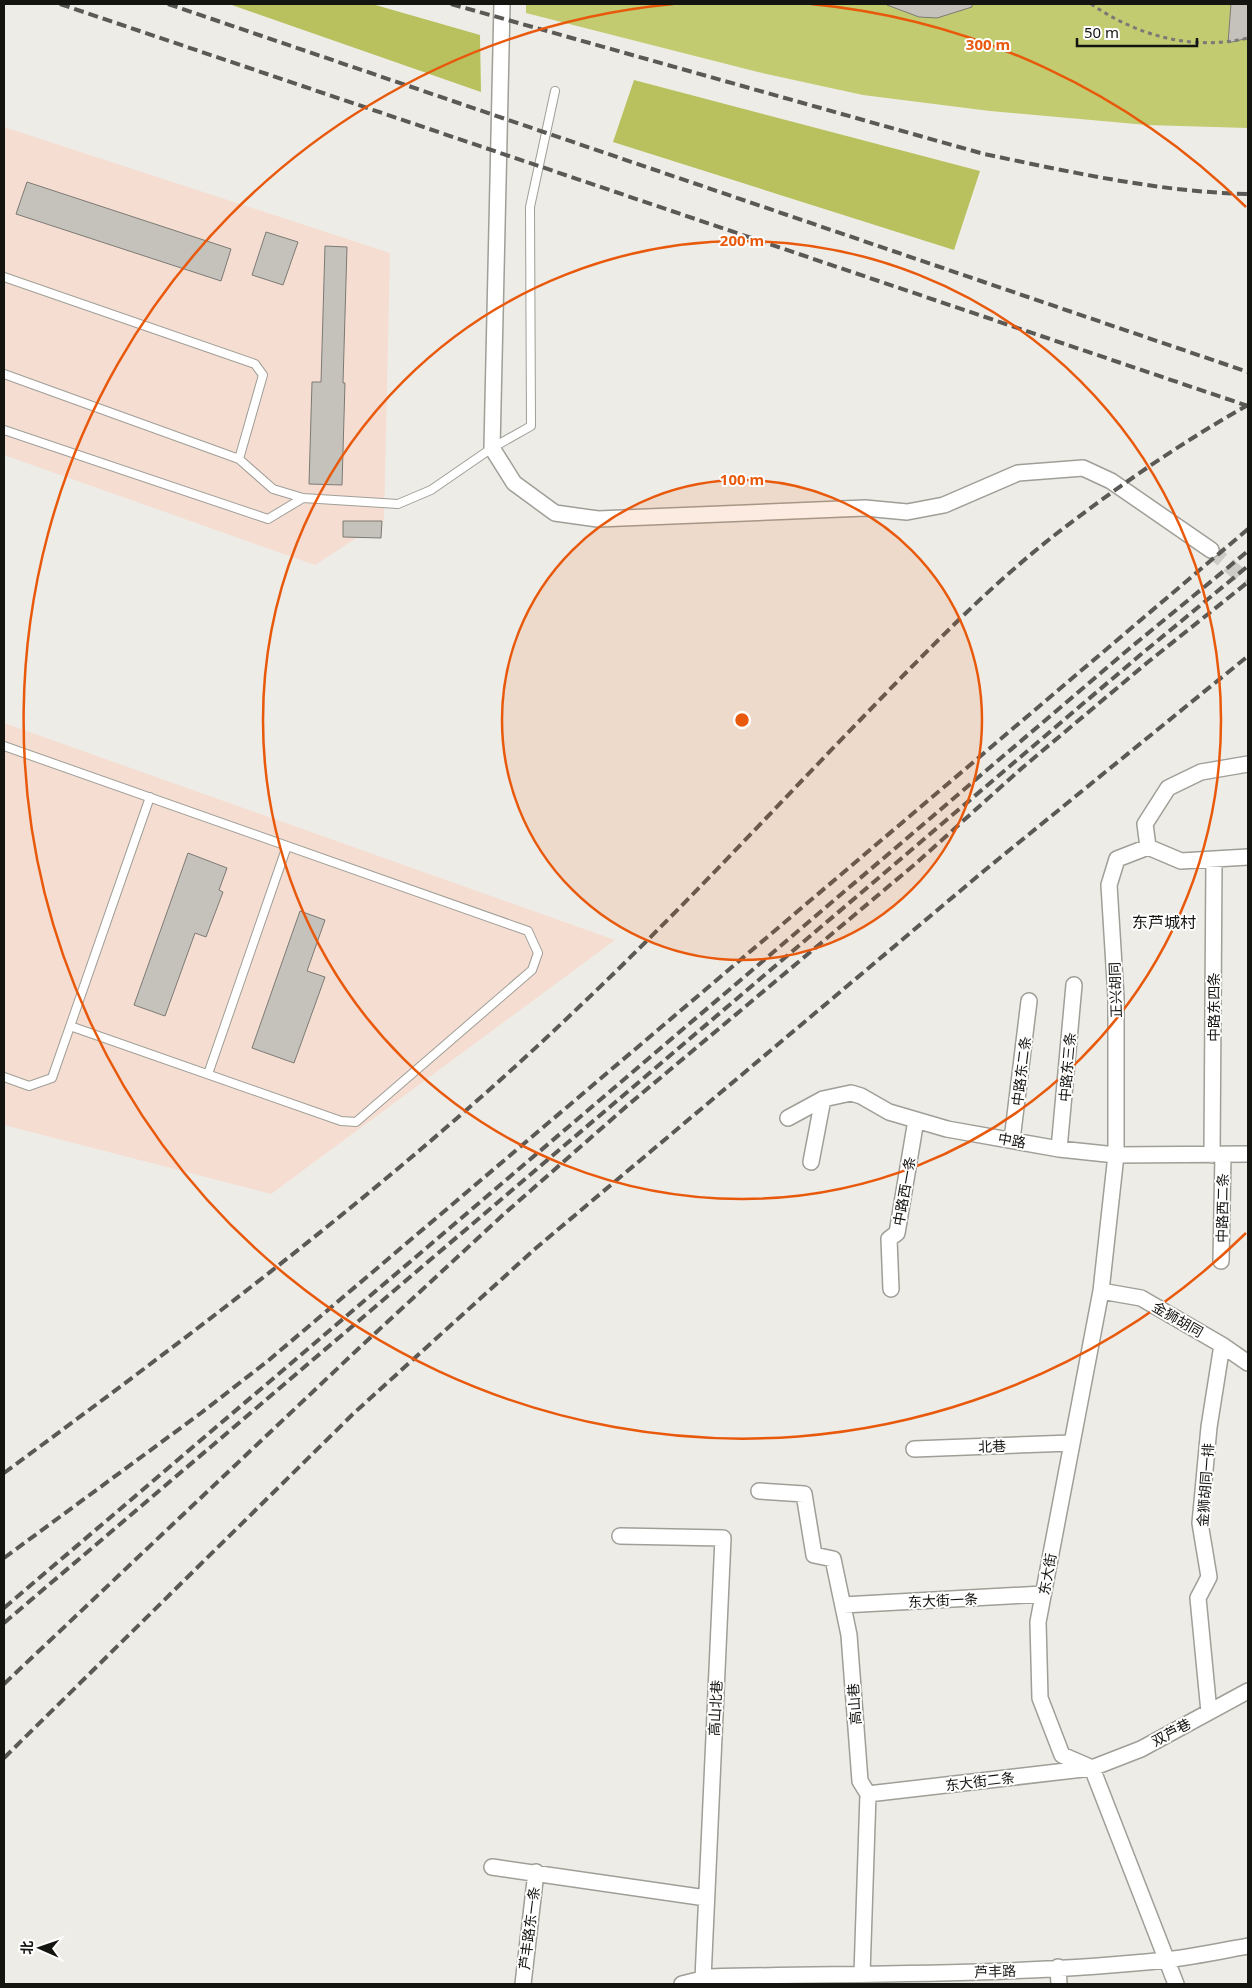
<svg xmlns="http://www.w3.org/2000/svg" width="1252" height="1988" font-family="'Noto Sans','Noto Sans SC',sans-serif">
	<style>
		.industrial { fill: #f5ddd2 }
		.green { fill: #c2cb6f }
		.forest { fill: #b8c15e }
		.building { fill: #c4c2bb; stroke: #7c7a74 }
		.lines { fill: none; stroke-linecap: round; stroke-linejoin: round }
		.street-tunnel { stroke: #cdccc6; stroke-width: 15; stroke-dasharray: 15 8; stroke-linecap: butt }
		.lane-casing { stroke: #9f9e97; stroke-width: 10 }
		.street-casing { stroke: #9f9e97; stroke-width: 18 }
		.path { stroke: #7a7975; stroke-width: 3; stroke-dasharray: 4 4; stroke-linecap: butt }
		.lane { stroke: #fff; stroke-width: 8 }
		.street { stroke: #fff; stroke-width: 15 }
		.rail { stroke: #5a5955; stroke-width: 4; stroke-dasharray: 10 5; stroke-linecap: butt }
		.ring { fill: none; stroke: #e8590c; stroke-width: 2.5 }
		.labels { text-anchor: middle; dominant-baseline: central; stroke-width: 4; stroke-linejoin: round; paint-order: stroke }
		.street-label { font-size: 14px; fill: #141411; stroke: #fff }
		.quarter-label { font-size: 16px; fill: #141411; stroke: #fff }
		.centre { fill: #e8590c; stroke: #fff; stroke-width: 2.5 }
		.ring-label { font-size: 15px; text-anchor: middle; font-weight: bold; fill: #e8590c; stroke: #fff; stroke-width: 4; stroke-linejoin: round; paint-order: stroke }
	</style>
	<rect width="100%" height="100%" fill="#eeece6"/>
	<path class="industrial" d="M4 127 390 253 384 520 315 565 4 455Z
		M4 723 615 940 271 1194 4 1125Z"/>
	<path class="green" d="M526 4H1248V128L1147 125 990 111 863 95 758 72 526 13Z"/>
	<path class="forest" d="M229 4H372L480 35 481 92Z
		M634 80 980 171 954 250 613 142Z"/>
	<path class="building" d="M887 4H972V7L937 18 919 17 887 5Z
		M1231 4H1248V38L1228 43Z
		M27 182 231 249 221 281 16 214Z
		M266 232 298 242 283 285 252 275Z
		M325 246 347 247 343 383H345L342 485 309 484 312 382H321Z
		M343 521H382L381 538 343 537Z
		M188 853 227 868 219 890 223 892 206 937 195 933 165 1016 134 1005Z
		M300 911 325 920 307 971 325 977 294 1063 252 1048Z"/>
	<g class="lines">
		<path class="street-tunnel" d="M1211 550 1248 582"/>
		<defs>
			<path id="lane" d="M4 277 255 364 263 375 239 459
				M4 374 239 459 273 489 303 498 398 504 431 490 492 448 531 426 530 207 555 91
				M4 430 268 519 303 498
				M4 746 528 931 538 953 532 970 356 1122 341 1121 70 1026
				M208 1074 287 846
				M4 1077 29 1086 52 1078 150 797"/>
			<path id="street" d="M502 4 492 448 514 483 555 513 598 519 865 508 907 512 944 505 1018 473 1083 468 1111 481 1211 550
				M1148 847 1117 859 1109 885 1116 998V1155L1101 1291 1038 1622 1040 1698 1062 1755 1092 1768 1176 1984
				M1148 847 1145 824 1168 788 1201 772 1248 764
				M1148 847 1181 861 1248 857
				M788 1118 823 1099 851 1093 861 1096 889 1112 947 1129 1059 1149 1116 1155 1248 1154
				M1012 1140 1029 1001
				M1059 1149 1074 985
				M1212 1155 1214 860
				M811 1162 823 1099
				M1221 1261 1223 1155
				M891 1289 889 1239 897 1233 916 1120
				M1101 1291 1141 1298 1222 1345 1248 1363
				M914 1449 1071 1443
				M759 1491 804 1494 814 1555 833 1559 849 1635 860 1781 868 1794 862 1974
				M620 1536 723 1538 703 1979
				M843 1605 1043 1594
				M1209 1712 1198 1598 1209 1577 1200 1523 1209 1427 1222 1345
				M868 1794 1092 1768 1141 1749 1248 1691
				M492 1867 706 1898
				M1058 1967 1059 1984
				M523 1984 536 1872
				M682 1984 710 1977C862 1973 1015 1976 1166 1960 1193 1957 1221 1951 1248 1946"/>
		</defs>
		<use href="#lane" class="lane-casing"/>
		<use href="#street" class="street-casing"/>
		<path class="path" d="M1091 4C1138 36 1192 51 1248 38"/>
		<use href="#lane" class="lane"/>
		<use href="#street" class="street"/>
		<path class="rail" d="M60 4 1248 406
			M168 4 1248 372
			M451 4 984 154C1071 172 1159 192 1248 194
			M4 1473C203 1326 402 1177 581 1005 679 912 770 813 864 716 925 653 987 588 1056 534 1117 487 1182 442 1248 405
			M4 1558 201 1413 269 1360 1248 529
			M4 1608 1130 648 1248 551
			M4 1623 1139 656 1248 566
			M4 1684 357 1350 504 1214 628 1105 914 865 1022 768 1148 662 1248 582
			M4 1758 354 1413 536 1248 985 870 1248 656"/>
	</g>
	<circle cx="742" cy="720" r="240" fill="#e8590c" fill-opacity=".12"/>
	<g class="ring">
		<circle cx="742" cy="720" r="240"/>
		<circle cx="742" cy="720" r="479"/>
		<path d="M1246 1233A719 719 0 1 1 673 4M811 4A719 719 0 0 1 1246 207"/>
	</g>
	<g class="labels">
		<g class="street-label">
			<text transform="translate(1115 990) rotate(-92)">正兴胡同</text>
			<text transform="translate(1213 1007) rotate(-90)">中路东四条</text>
			<text transform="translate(1067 1067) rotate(-85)">中路东三条</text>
			<text transform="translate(1021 1071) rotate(-83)">中路东二条</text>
			<text transform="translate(1012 1140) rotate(10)">中路</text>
			<text transform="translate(904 1191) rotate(-80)">中路西一条</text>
			<text transform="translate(1222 1208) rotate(-89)">中路西二条</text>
			<text transform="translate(1178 1319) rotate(30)">金狮胡同</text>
			<text transform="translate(992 1446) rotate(-2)">北巷</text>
			<text transform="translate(1205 1485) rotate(-86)">金狮胡同一排</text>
			<text transform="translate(1047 1574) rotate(-80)">东大街</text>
			<text transform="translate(943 1600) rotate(-3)">东大街一条</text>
			<text transform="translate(854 1704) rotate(-94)">高山巷</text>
			<text transform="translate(715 1708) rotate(-87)">高山北巷</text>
			<text transform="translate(1171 1732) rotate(-28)">双芦巷</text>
			<text transform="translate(980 1781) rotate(-7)">东大街二条</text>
			<text transform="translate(529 1928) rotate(-83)">芦丰路东一条</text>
			<text transform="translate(995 1971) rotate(-2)">芦丰路</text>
		</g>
		<g class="quarter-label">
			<text x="1164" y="922">东芦城村</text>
		</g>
	</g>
	<circle cx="742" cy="720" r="8" class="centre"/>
	<g class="ring-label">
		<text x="988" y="50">300 m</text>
		<text x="742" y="246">200 m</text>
		<text x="742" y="485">100 m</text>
	</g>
	<rect width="1252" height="1988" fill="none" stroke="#141411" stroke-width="10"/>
	<g transform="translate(40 1948) rotate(272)" stroke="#ffffff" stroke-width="4" paint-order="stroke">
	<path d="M0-4L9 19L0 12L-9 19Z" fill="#141411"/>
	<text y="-8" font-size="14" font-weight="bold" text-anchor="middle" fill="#141411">北</text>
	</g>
	<path d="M1077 38v8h120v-8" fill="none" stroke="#141411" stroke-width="2.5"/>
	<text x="1084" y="38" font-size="15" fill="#141411" stroke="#ffffff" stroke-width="4" paint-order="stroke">50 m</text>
</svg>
